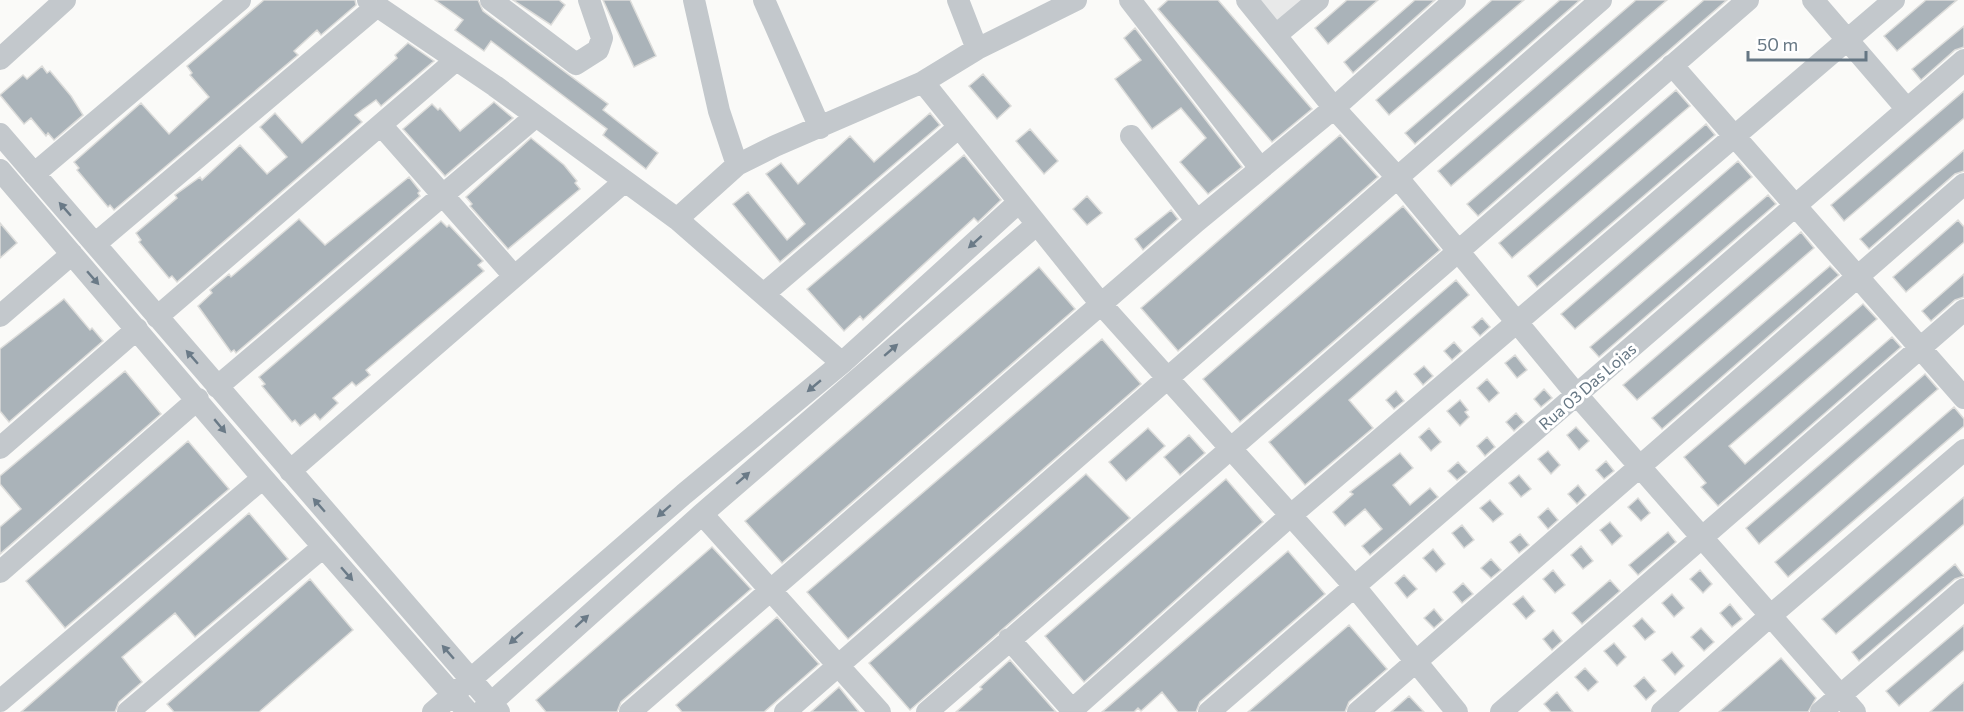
<svg xmlns="http://www.w3.org/2000/svg" width="1964" height="712" font-family="Commissioner,sans-serif">
	<style>
		.built { fill: #e8e9e9 }
		.building { fill: #aab3b9; stroke: #dcdcda; stroke-width: 1.5 }
		.lines { fill: none; stroke-linecap: round; stroke-linejoin: round }
		.minor { stroke: #c3c8cc; stroke-width: 22 }
		.oneway { fill: #6a7a87 }
		.labels { text-anchor: middle; dominant-baseline: central; stroke-width: 6; stroke-linejoin: round; paint-order: stroke }
		.street-label { font-size: 16px; fill: #657683; stroke: #fff }
	</style>
	<rect width="100%" height="100%" fill="#fafaf8"/>
	<path class="built" d="M1258 0H1309L1278 27Z"/>
	<path class="building" d="M264 0H355L356 5 321 35 317 30 294 51 298 55 114 210 110 205 108 207 77 170 79 168 74 162 141 103 169 134 209 97 190 75 192 73 187 66Z
		M435 0H478L483 11 608 104 603 110 658 153 646 169 603 135 607 129 491 41 484 51 455 30 463 20Z
		M513 0H559L565 5 551 25Z
		M603 0H630L656 56 634 67Z
		M1168 0H1218L1312 109 1272 142 1158 9Z
		M1347 0H1378L1328 44 1315 28Z
		M1415 0H1435L1353 73 1344 62Z
		M1492 0H1524L1389 115 1376 100Z
		M1560 0H1580L1415 144 1405 133Z
		M1636 0H1667L1451 186 1438 171Z
		M1704 0H1727L1478 216 1467 204Z
		M1926 0H1957L1897 51 1884 36Z
		M1964 26V47L1955 50 1921 80 1912 69Z
		M1135 28 1242 167 1208 194 1180 162 1206 138 1181 108 1152 129 1115 79 1141 60 1124 38Z
		M408 43 434 61 381 106 376 100 355 115 362 122 345 137 177 282 172 276 169 278 139 242 141 240 136 233 177 198 175 195 200 177 202 180 240 145 267 174 287 157 260 127 275 113 302 143 397 58 395 55Z
		M42 66 47 73 50 71 71 96 83 115 54 140 48 133 46 136 31 118 24 124 0 95 23 75 27 79Z
		M983 74 1011 106 997 119 969 86Z
		M1676 90 1690 106 1512 258 1499 243Z
		M1964 91V118L1844 221 1831 205Z
		M494 102 513 118 445 176 403 129 432 104 438 110 440 108 460 131Z
		M930 113 940 125 780 262 733 204 748 192 787 240 805 224 766 174 781 163 798 184 850 136 874 162Z
		M1706 124 1715 135 1537 287 1528 276Z
		M1030 129 1058 161 1044 174 1016 141Z
		M1340 135 1378 177 1178 351 1141 308Z
		M531 138 564 165 577 181 575 183 580 189 508 249 470 206 472 204 466 197Z
		M1964 150V171L1955 174 1869 249 1860 239Z
		M964 155 1001 200 978 222 974 218 863 320 860 316 844 331 807 289Z
		M1738 161 1752 177 1575 329 1561 314Z
		M409 177 420 191 418 193 420 196 236 353 234 350 231 352 198 306 212 293 210 290 229 274 231 277 299 219 325 245Z
		M1768 195 1776 204 1599 357 1590 347Z
		M1087 196 1102 213 1087 225 1073 209Z
		M1403 206 1440 250 1240 422 1203 379Z
		M1171 210 1178 219 1143 250 1135 239Z
		M1958 220 1964 227V242L1906 292 1893 277Z
		M441 221 447 227 449 225 483 261 478 265 484 271 366 370 370 375 356 386 352 382 333 398 338 403 320 420 315 414 300 426 295 420 292 422 262 386 265 384 259 377Z
		M0 223 17 243 0 258Z
		M1801 232 1814 248 1637 400 1623 385Z
		M1830 266 1839 275 1662 429 1652 418Z
		M1039 267 1075 309 782 563 745 521Z
		M1964 274V297L1955 300 1931 321 1922 311Z
		M1456 280 1469 295 1349 400 1373 428 1305 485 1269 442Z
		M64 299 90 330 92 328 103 341 9 422 0 411V349Z
		M1863 304 1877 319 1729 446 1745 464 1892 337 1901 347 1718 506 1701 487 1706 483 1684 457Z
		M1482 318 1490 327 1480 336 1472 327Z
		M1102 339 1141 384 848 639 807 592Z
		M1454 342 1462 351 1452 360 1444 351Z
		M1515 355 1527 370 1517 378 1505 363Z
		M1424 366 1433 376 1423 385 1414 374Z
		M125 371 161 414 0 554V527L21 509 0 484V476Z
		M1925 374 1938 389 1759 544 1746 528Z
		M1487 379 1499 393 1489 402 1477 388Z
		M1544 389 1552 398 1541 407 1534 399Z
		M1396 391 1404 401 1394 409 1386 400Z
		M1460 400 1468 410 1465 412 1469 417 1460 426 1447 411Z
		M1954 407 1964 419V426L1788 577 1775 562Z
		M1516 413 1524 422 1514 431 1506 422Z
		M1576 427 1589 441 1579 450 1567 435Z
		M1148 428 1165 446 1126 481 1109 462Z
		M1429 428 1441 442 1431 451 1419 437Z
		M1189 435 1205 453 1180 475 1164 457Z
		M1487 437 1495 447 1485 456 1477 446Z
		M188 441 229 489 65 628 26 581Z
		M1548 451 1560 465 1551 474 1538 459Z
		M1400 453 1413 468 1393 485 1410 505 1430 488 1438 497 1370 555 1362 546 1382 529 1365 509 1345 526 1333 512 1353 494 1350 492Z
		M1606 461 1614 471 1604 479 1596 470Z
		M1458 462 1467 472 1457 480 1448 471Z
		M1086 474 1130 518 910 710 869 663Z
		M1519 475 1531 489 1521 497 1509 483Z
		M1226 479 1263 522 1084 682 1045 636Z
		M1578 485 1586 495 1577 504 1568 494Z
		M1964 497V524L1836 634 1822 619Z
		M1638 498 1650 513 1641 521 1628 507Z
		M1490 500 1503 514 1493 522 1480 508Z
		M1548 508 1558 520 1548 529 1538 517Z
		M249 513 288 559 195 637 175 613 122 657 142 682 119 702 115 712H21Z
		M1610 522 1622 536 1612 545 1600 530Z
		M1462 525 1474 540 1464 548 1452 533Z
		M1668 532 1676 542 1638 575 1629 565Z
		M1520 534 1529 545 1519 553 1510 542Z
		M1581 546 1593 561 1583 569 1571 555Z
		M712 547 751 589 621 702 617 712H546L536 700Z
		M1433 549 1445 564 1436 572 1423 558Z
		M1288 551 1325 594 1200 702 1196 712H1178L1162 692 1141 711 1138 708 1134 712H1102Z
		M1491 559 1501 570 1491 578 1481 568Z
		M1955 564 1964 576 1955 579 1859 661 1852 652Z
		M1553 570 1565 585 1555 593 1543 579Z
		M1700 570 1712 584 1703 593 1690 579Z
		M1404 575 1417 589 1407 598 1395 583Z
		M310 579 353 630 259 712H174L167 704Z
		M1610 580 1620 591 1582 624 1572 613Z
		M1463 583 1473 594 1462 603 1453 592Z
		M1672 594 1684 608 1674 617 1662 603Z
		M1523 596 1535 611 1526 619 1513 604Z
		M1730 604 1742 619 1732 627 1720 613Z
		M1434 609 1443 620 1434 628 1424 618Z
		M777 617 819 664 764 712H682L676 705Z
		M1642 618 1655 632 1645 640 1633 626Z
		M1349 625 1387 669 1349 702 1345 712H1248Z
		M1964 625V650L1899 706 1886 691Z
		M1701 628 1714 642 1704 651 1691 637Z
		M1553 630 1562 641 1552 650 1543 639Z
		M1614 643 1626 657 1617 666 1604 651Z
		M1672 652 1684 666 1675 675 1662 660Z
		M1781 658 1816 698 1808 712H1719Z
		M1010 660 1056 712H956L982 689 980 687Z
		M1585 668 1598 682 1588 691 1575 677Z
		M1644 677 1656 691 1646 700 1634 686Z
		M1964 682V712H1930L1951 693Z
		M839 687 859 712H811Z
		M1557 692 1573 712H1551L1544 704Z
		M1409 696 1424 712H1391Z"/>
	<g class="lines">
		<path class="minor" d="M368 0 495 86 677 219 737 165 775 146 923 82 977 49 1076 0
			M491 0 576 64 598 50 602 38 589 0
			M694 0 719 111 737 165
			M764 0 820 128
			M958 0 977 49
			M1130 0 1260 168
			M1247 0 1334 108 1397 177 1577 395 1855 712
			M1813 0 1906 108
			M1276 35 1318 0
			M0 59 65 0
			M1672 65 1964 398
			M923 82 1101 304 1355 587 1457 712
			M381 125 514 276
			M0 134 499 712
			M1131 136 1197 221
			M0 170 263 478 468 712
			M34 174 240 0
			M677 219 842 363
			M95 244 377 6
			M765 293 958 128
			M0 316 72 254
			M157 317 456 60
			M217 387 536 116
			M0 448 137 329
			M290 471 625 181
			M702 514 880 712
			M0 572 198 399
			M1009 639 1074 712
			M0 701 263 478
			M128 712 323 547
			M433 712 684 494 842 363 1018 203
			M481 712 702 514 1036 225
			M630 712 1197 221 1334 108 1455 0
			M785 712 1601 0
			M927 712 1748 0
			M1070 712 1290 516 1894 0
			M1209 712 1964 60
			M1358 712 1964 184
			M1501 712 1964 310
			M1662 712 1770 616 1964 450
			M1821 712 1964 589"/>
	</g>
	<defs><path id="oneway-solid" d="M-6-.8H1V-3.2L6.5 0L1 3.2V.8H-6Z" transform="scale(1.5)"/></defs>
	<g class="oneway">
		<use href="#oneway-solid" transform="translate(65 209) rotate(-131)"/>
		<use href="#oneway-solid" transform="translate(975 242) rotate(138)"/>
		<use href="#oneway-solid" transform="translate(93 278) rotate(49)"/>
		<use href="#oneway-solid" transform="translate(891 350) rotate(-41)"/>
		<use href="#oneway-solid" transform="translate(192 357) rotate(-131)"/>
		<use href="#oneway-solid" transform="translate(814 386) rotate(140)"/>
		<use href="#oneway-solid" transform="translate(220 426) rotate(50)"/>
		<use href="#oneway-solid" transform="translate(743 478) rotate(-41)"/>
		<use href="#oneway-solid" transform="translate(319 505) rotate(-131)"/>
		<use href="#oneway-solid" transform="translate(664 511) rotate(139)"/>
		<use href="#oneway-solid" transform="translate(347 574) rotate(49)"/>
		<use href="#oneway-solid" transform="translate(582 621) rotate(-42)"/>
		<use href="#oneway-solid" transform="translate(516 638) rotate(139)"/>
		<use href="#oneway-solid" transform="translate(448 652) rotate(-131)"/>
	</g>
	<g class="labels">
		<g class="street-label">
			<text transform="translate(1587 386) rotate(-41)">Rua 03 Das Lojas</text>
		</g>
	</g>
	<path d="M1748 51v9h118v-9" fill="none" stroke="#657683" stroke-width="3"/>
	<text x="1757" y="51" font-size="18" fill="#657683" stroke="#ffffff" stroke-width="4.5" paint-order="stroke">50 m</text>
</svg>
